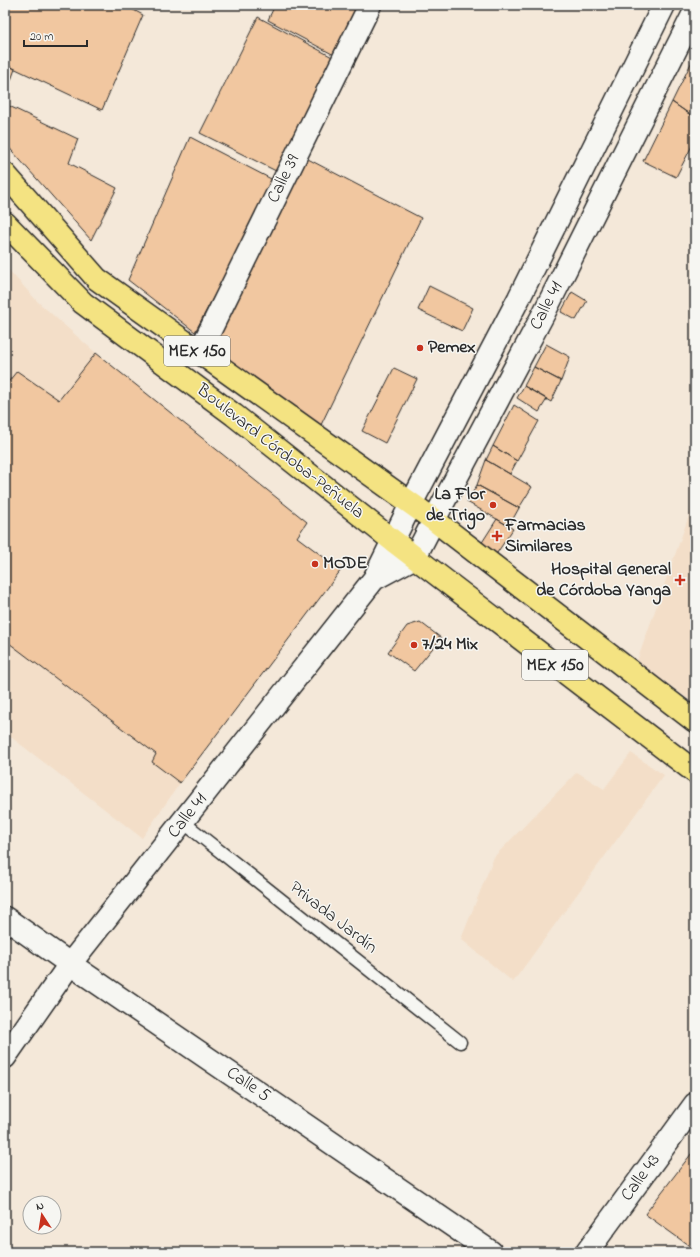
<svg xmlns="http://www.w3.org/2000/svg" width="700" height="1257" font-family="'Indie Flower',sans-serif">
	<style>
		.built { fill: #f3dec8 }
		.building { fill: #f1c7a0; stroke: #2b2b2b }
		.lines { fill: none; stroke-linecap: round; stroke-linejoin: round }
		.lane-casing { stroke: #2b2b2b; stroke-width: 15 }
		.street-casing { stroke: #2b2b2b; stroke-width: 25 }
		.secondary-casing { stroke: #2b2b2b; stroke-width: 25 }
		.primary-casing { stroke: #2b2b2b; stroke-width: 25 }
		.lane { stroke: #f6f6f2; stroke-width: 12 }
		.street { stroke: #f6f6f2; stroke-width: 22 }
		.secondary { stroke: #f6f6f2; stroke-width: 22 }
		.primary { stroke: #f4e382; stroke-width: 22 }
		.poi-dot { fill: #c8321e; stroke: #f6f6f2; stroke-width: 1.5 }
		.labels { text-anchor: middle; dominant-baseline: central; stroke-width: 3; stroke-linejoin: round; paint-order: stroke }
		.shield { fill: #f6f6f2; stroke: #686867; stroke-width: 1 }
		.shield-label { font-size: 17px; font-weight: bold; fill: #2b2b2b }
		.street-label { font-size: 18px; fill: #2b2b2b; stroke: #f6f6f2 }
		.poi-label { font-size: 18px; font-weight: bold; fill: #2b2b2b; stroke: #f6f6f2; text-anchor: start }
	</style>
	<rect width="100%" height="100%" fill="#f4e8d9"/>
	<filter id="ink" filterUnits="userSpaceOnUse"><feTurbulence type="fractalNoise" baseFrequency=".025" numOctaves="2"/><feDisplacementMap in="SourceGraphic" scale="8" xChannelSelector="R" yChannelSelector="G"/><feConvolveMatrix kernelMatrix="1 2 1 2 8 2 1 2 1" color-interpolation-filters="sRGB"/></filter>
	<g filter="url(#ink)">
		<path class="built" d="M5 266 38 302 96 353 307 522 297 537 341 570 180 783 142 838 11 737H5Z
			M695 499V704L637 661Z
			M631 753 664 775 513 982 461 939 494 857 577 772 604 789Z"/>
		<path class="building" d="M6 5H124L143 15 102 110 5 64Z
			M275 5H362L336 56 268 20Z
			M258 17 334 58 278 172 200 133Z
			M695 55V118L672 102Z
			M5 64 15 69 5 97Z
			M672 102 695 118V140L676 177 643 161Z
			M5 104 78 139 69 163 117 188 91 240 5 143Z
			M190 137 275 181 195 332 128 280Z
			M306 158 421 218 319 429 211 347Z
			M429 286 473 308 462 331 418 310Z
			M572 292 587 301 576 320 561 312Z
			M546 344 570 357 561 381 534 367Z
			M96 353 307 522 297 537 341 570 180 783 152 762 156 754 5 640V386L17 371 59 400Z
			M534 367 561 381 551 402 524 386Z
			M394 368 417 379 385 443 362 431Z
			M524 386 547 399 539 412 517 398Z
			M514 405 539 421 517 461 493 446Z
			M493 446 517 461 510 474 486 460Z
			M486 460 532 487 519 508 477 485Z
			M477 485 519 508 509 526 467 502Z
			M497 519 513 529 495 556 481 544Z
			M420 622 441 638 414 671 388 652 407 626Z
			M695 1149V1250L645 1214Z"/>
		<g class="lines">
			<defs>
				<path id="lane" d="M183 822 460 1042"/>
				<path id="street" d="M199 353 370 5
					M374 579 415 557 434 520
					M5 918 70 964 491 1252
					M5 1057 70 964 374 579 411 504
					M587 1252 695 1104"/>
				<path id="secondary" d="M411 504 519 298 664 5
					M434 520 544 313 695 11"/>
				<path id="primary" d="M5 174 97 279 434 520 695 721
					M5 223 83 303 234 415 392 540 695 772"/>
			</defs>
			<use href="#lane" class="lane-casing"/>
			<use href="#street" class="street-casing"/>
			<use href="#secondary" class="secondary-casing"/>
			<use href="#primary" class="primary-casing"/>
			<use href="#lane" class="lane"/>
			<use href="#street" class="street"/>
			<use href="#secondary" class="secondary"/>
			<use href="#primary" class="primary"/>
		</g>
	</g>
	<g class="poi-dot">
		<circle cx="420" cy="348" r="4"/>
		<circle cx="493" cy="505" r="4"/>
		<path d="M495 530h4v4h4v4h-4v4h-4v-4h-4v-4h4z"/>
		<circle cx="315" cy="564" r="4"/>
		<path d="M678 574h4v4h4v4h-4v4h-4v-4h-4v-4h4z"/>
		<circle cx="414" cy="645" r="4"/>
	</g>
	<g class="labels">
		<g class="shield">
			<rect x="164" y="336" width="66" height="30" rx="3"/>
			<rect x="522" y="650" width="66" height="30" rx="3"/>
		</g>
		<g class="shield-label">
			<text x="197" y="351">MEX 150</text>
			<text x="555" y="665">MEX 150</text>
		</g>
		<g class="street-label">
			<text transform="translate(284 179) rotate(-64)">Calle 39</text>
			<text transform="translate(547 306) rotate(-63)">Calle 41</text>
			<text transform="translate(280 452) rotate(38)">Boulevard Córdoba-Peñuela</text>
			<text transform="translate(188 816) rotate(-52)">Calle 41</text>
			<text transform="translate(333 918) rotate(38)">Privada Jardín</text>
			<text transform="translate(248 1085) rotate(34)">Calle 5</text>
			<text transform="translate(641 1178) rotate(-54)">Calle 43</text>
		</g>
		<g class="poi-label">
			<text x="428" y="348">Pemex</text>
			<text x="485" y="495" text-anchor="end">La Flor<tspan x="485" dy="21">de Trigo</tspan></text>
			<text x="505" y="526">Farmacias<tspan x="505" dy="21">Similares</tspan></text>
			<text x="323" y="564">MODE</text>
			<text x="671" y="570" text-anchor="end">Hospital General<tspan x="671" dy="21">de Córdoba Yanga</tspan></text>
			<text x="422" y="645">7/24 Mix</text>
		</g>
	</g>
	<rect width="700" height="1257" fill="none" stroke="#f6f6f2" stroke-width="20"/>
	<rect x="10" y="10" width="680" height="1237" fill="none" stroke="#2b2b2b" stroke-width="1.5" filter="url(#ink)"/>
	<g transform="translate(42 1215) rotate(348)"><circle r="19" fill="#f6f6f2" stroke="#a5a5a2"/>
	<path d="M0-3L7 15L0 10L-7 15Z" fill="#c8321e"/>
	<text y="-6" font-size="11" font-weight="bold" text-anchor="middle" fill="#2b2b2b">N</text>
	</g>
	<path d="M24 40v6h63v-6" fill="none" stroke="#2b2b2b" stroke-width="2"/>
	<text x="30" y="40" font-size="12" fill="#2b2b2b" stroke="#f6f6f2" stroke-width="3" paint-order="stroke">20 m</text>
</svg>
